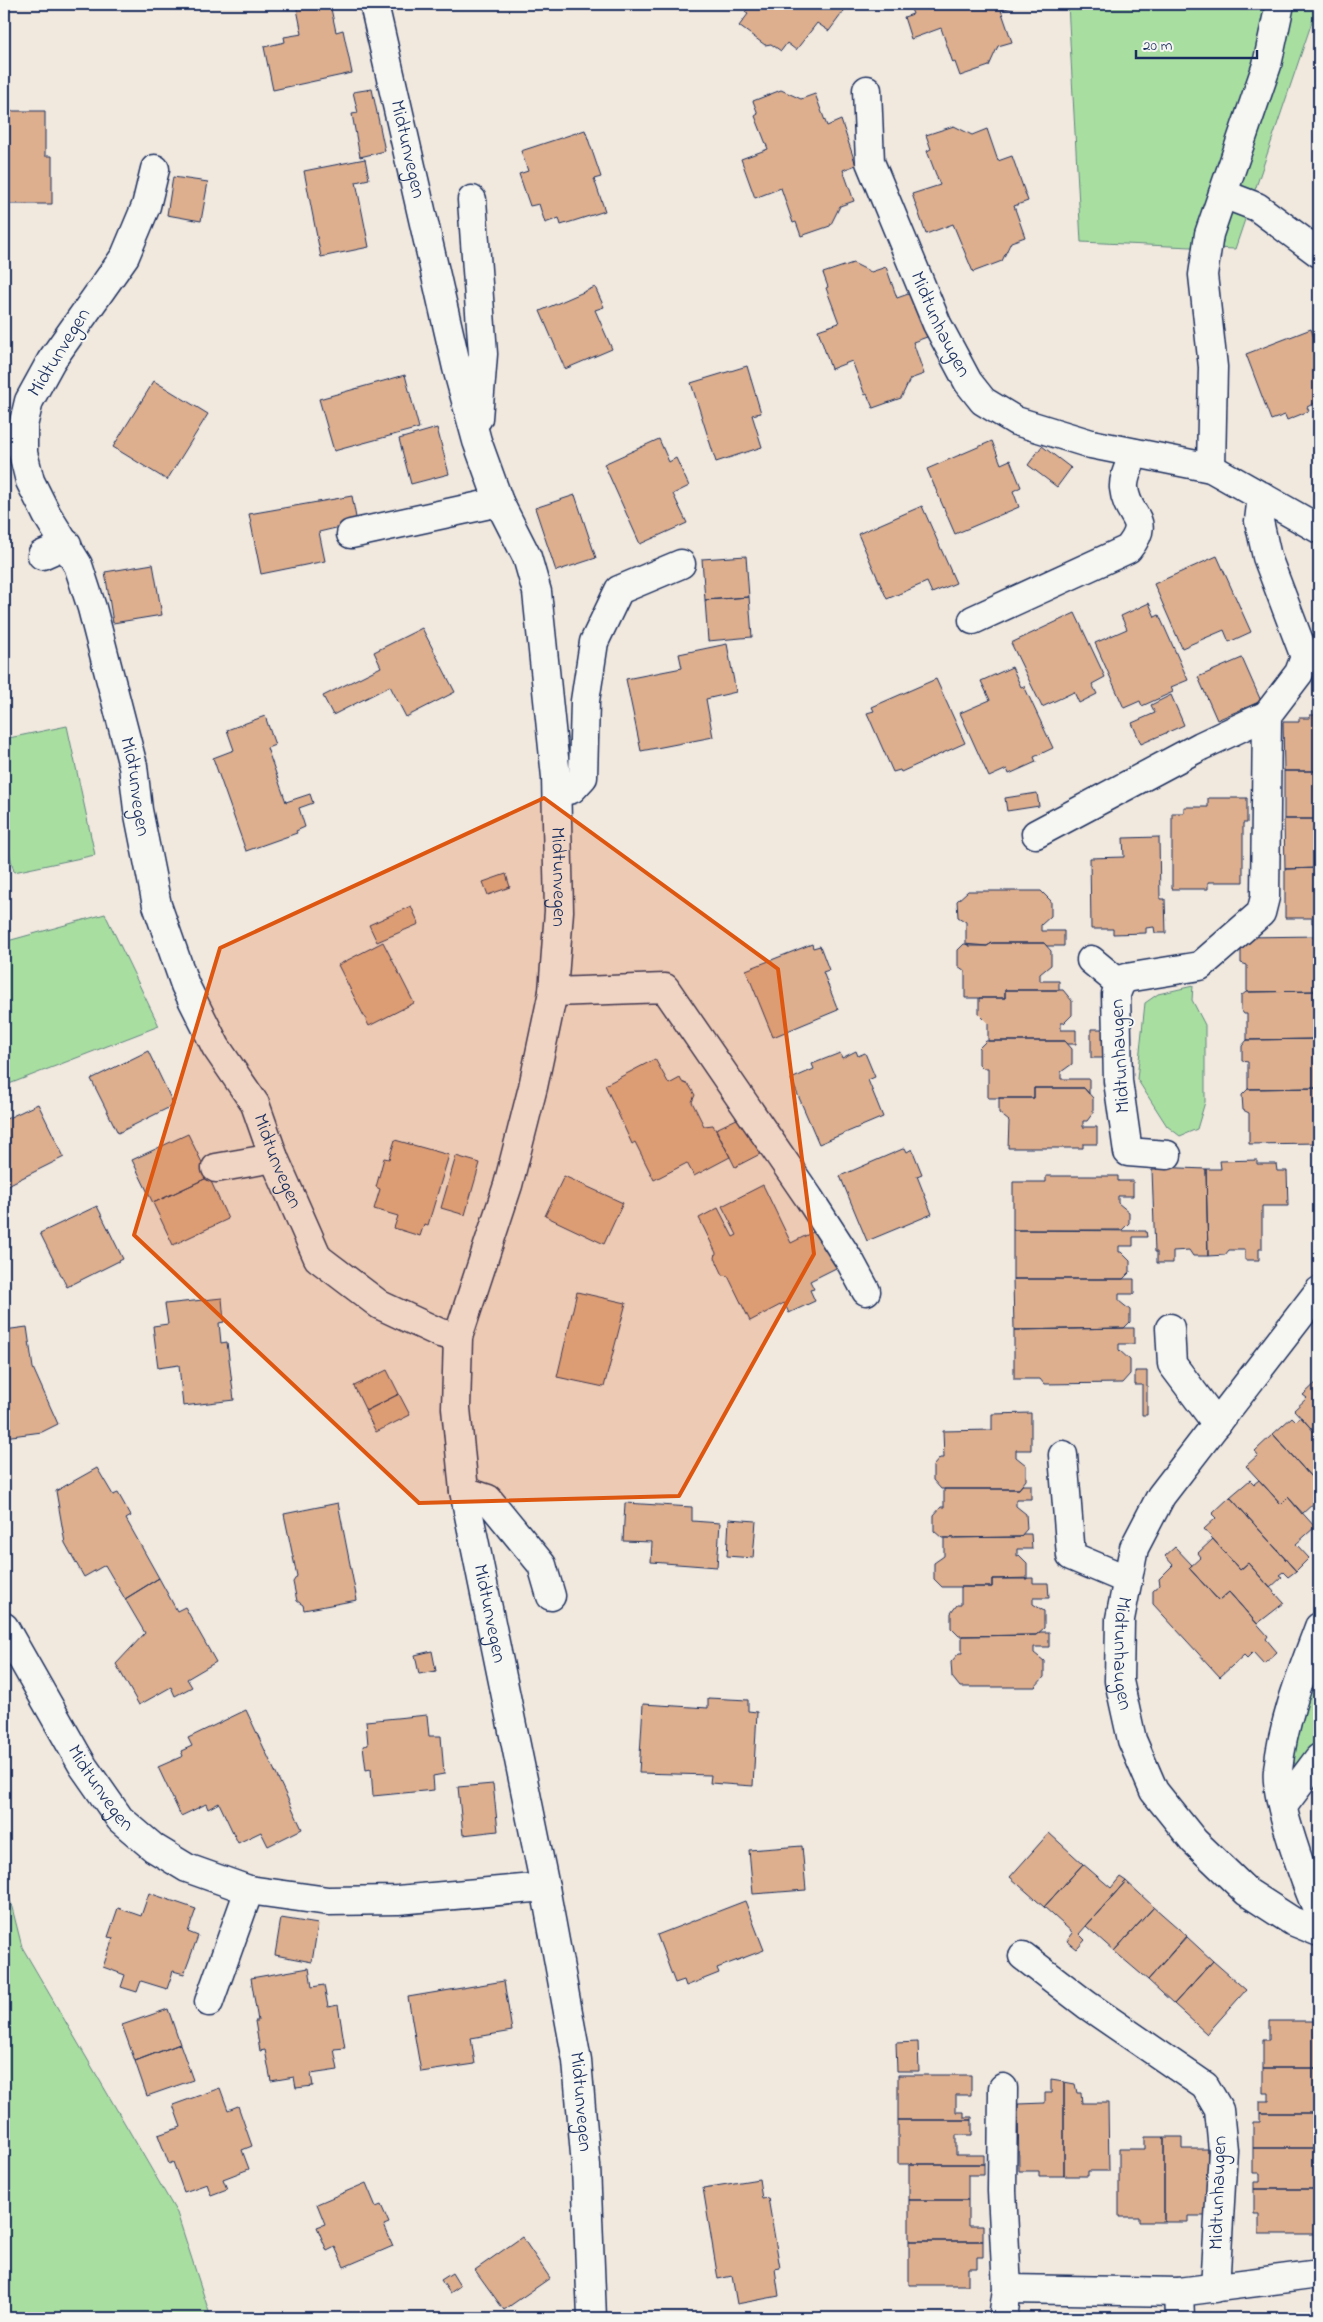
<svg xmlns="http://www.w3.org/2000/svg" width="1323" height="2322" font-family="'Indie Flower',sans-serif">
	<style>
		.green { fill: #a9dea1; stroke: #628680 }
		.building { fill: #ddaf8e; stroke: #1b2f5e }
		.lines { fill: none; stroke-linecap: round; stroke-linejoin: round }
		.minor-casing { stroke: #1b2f5e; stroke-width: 31 }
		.minor { stroke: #f6f6f2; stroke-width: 28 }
		.marked { fill: #de5710; fill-opacity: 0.2; stroke: #de5710; stroke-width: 4; stroke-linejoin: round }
		.labels { text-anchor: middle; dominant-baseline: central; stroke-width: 4; stroke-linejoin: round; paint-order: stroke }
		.street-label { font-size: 20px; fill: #1b2f5e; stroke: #f6f6f2 }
	</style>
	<rect width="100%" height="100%" fill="#f1e8de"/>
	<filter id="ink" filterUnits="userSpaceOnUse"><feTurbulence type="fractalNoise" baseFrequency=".02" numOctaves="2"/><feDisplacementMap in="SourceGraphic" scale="10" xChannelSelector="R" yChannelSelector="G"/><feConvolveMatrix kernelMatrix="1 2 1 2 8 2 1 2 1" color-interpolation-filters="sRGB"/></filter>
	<g filter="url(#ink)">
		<path class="green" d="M1068 4H1318L1235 249 1081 242Z
			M67 726 95 855 14 872 4 830V739Z
			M105 914 159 1026 4 1086V942Z
			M1193 986 1192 1000 1205 1025V1102L1197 1129 1180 1136 1167 1126 1137 1079 1145 1003 1158 994Z
			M1319 1656V1743L1296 1766 1289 1753Z
			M4 1876 22 1947 177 2213 211 2318H4Z"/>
		<path class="building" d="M296 4H330L336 32 343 30 352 73 273 90 264 47 285 42 284 37 302 34Z
			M752 4H849L829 31 817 23 796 50 787 43 781 51 771 44 765 45 739 26 748 14 745 12Z
			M909 4H1015L1016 6 1001 10 1012 42 998 46 989 66 960 76 955 62 953 63 941 28 911 39 904 17 913 14Z
			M372 89 385 151 360 157 352 114 358 113 353 92Z
			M781 90 801 99 815 94 827 126 841 120 856 165 843 170 854 201 840 206 830 226 801 236 796 222 793 223 781 188 755 198 741 159 768 149 755 116 758 114 753 101Z
			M4 111H45V156H52V204H4Z
			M954 126 972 135 987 129 998 161 1012 156 1028 201 1014 206 1025 237 1011 242 1002 261 973 272 953 224 926 234 912 194 940 185 927 151 931 149 926 135Z
			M585 130 601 177 594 179 605 211 561 225 559 218 545 223 539 204 530 206 519 174 528 171 521 151Z
			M365 159 369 179 356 182 369 247 321 257 304 171Z
			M173 177 208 182 201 221 167 215Z
			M853 263 871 272 886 267 897 298 911 293 932 329 925 332 927 337 913 342 924 374 910 379 901 398 873 408 867 394 865 395 852 361 831 369 818 330 839 323 826 288 828 287 823 273Z
			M595 287 604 307 595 310 612 349 565 369 540 311Z
			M1311 329 1317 346 1319 345V409H1318L1315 403 1307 407 1309 411 1287 420 1285 415 1271 420 1246 354Z
			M747 366 761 413 752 415 762 447 716 462 691 383Z
			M405 375 419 428 334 451 319 399Z
			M154 381 208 414 167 480 113 447Z
			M437 428 449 474 411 484 399 439Z
			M659 439 669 462 676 458 689 486 673 494 687 523 640 544 604 464Z
			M992 441 1001 464 1010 460 1021 487 1013 491 1019 507 955 534 927 469Z
			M1042 446 1071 468 1057 487 1028 465Z
			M575 495 596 558 556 571 535 508Z
			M352 496 357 523 319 532 325 561 261 574 249 514Z
			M922 506 956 583 932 593 927 582 887 599 858 534Z
			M746 556 749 597 705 600 702 559Z
			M1217 556 1251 632 1229 642 1224 630 1182 648 1154 584Z
			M153 564 162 615 113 623 105 572Z
			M749 597 752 637 708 641 705 600Z
			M1149 603 1155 617 1159 615 1188 680 1171 687 1173 692 1142 706 1140 701 1124 708 1095 643 1127 629 1121 616Z
			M1075 613 1105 677 1092 684 1097 694 1079 703 1074 692 1042 707 1011 643Z
			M422 628 455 692 406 717 390 686 333 715 323 696 381 667 374 652Z
			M727 644 736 692 706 699 713 737 641 751 626 679 682 668 679 654Z
			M1242 658 1261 701 1217 720 1198 677Z
			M1012 667 1021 687 1024 686 1053 748 1034 757 1036 762 1009 774 1007 769 989 777 960 713 990 700 981 681Z
			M936 679 965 743 901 772 900 770 893 772 867 713 874 711 872 707Z
			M1171 695 1184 725 1141 744 1132 723 1155 713 1151 705Z
			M1310 715H1319V771H1284L1283 722H1299V718H1310Z
			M265 716 275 745 267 748 286 802 310 794 313 803 299 808 305 827 296 831 297 833 246 851 213 758 234 750 227 730Z
			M1284 771H1319V819H1284Z
			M1037 793 1039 806 1007 811 1005 798Z
			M1208 798H1247V823H1243V882H1208V889H1172V813H1184V807H1208Z
			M1284 819H1319V868L1285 869Z
			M1159 837 1160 899H1165L1166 933H1155L1154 927 1146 928V933L1113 934V929H1091L1090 858 1124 857 1123 838Z
			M1319 868V923H1312V918H1285V869Z
			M506 874 510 887 488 895 483 882Z
			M968 891H1041L1051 901V916L1041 925V931H1064V946H1047L1044 943H992L987 946H969L966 944V922L958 917 957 901Z
			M411 906 419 924 377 942 369 925Z
			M1319 936V991L1247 992V965L1241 963V948L1247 937Z
			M383 942 414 1003 369 1026 338 965Z
			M992 943H1044L1051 951V965L1040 974V981H1059V990H1005V998H965V971L958 966V950L964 944 987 946Z
			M812 944 813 948 820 946 829 970 823 972 838 1010 773 1037 746 970Z
			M1005 990H1063L1072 1001V1015L1064 1023H1061V1030H1076V1044H1068L1065 1041H988V1023L979 1014V998H1005Z
			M1319 991V1039L1247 1040V1014H1244L1241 1010V996L1246 992Z
			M1091 1029H1105V1058H1091Z
			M1319 1039V1088L1248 1089V1062L1242 1061V1046L1247 1040Z
			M986 1041H1065L1072 1049V1064L1061 1072V1079H1089V1094L1084 1088H1034V1098H988V1068H983L979 1064V1048Z
			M148 1051 174 1105 118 1133 91 1079Z
			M856 1051 858 1056 865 1053 875 1077 868 1080 883 1117 819 1144 791 1079 814 1069 812 1064 840 1053 842 1058Z
			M655 1059 669 1084 680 1078 682 1082 689 1085 695 1095 692 1102 704 1126 713 1125 730 1157 694 1176 687 1163 654 1180 635 1142 632 1144 605 1085Z
			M1034 1088H1084L1093 1098V1113L1087 1121H1083V1127H1097V1144H1083V1148H1008L1009 1121 999 1113V1098H1034Z
			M1319 1088V1143L1249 1144V1113L1243 1110 1242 1095 1248 1089Z
			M38 1104 64 1157 8 1185 4 1176V1120Z
			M745 1115 764 1152 735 1167 716 1129Z
			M188 1134 209 1177 153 1203 132 1160Z
			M395 1140 449 1155 428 1225 424 1224 420 1236 394 1228 398 1216 374 1209 380 1189 376 1187 384 1158 389 1159Z
			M905 1148 907 1152 912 1149 922 1174 917 1176 932 1214 867 1241 840 1176Z
			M456 1156 480 1163 465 1215 441 1208Z
			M1257 1160V1164H1276L1277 1171H1287L1288 1206H1262V1249H1259V1260H1245V1250H1229L1225 1255 1208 1256 1206 1169H1221L1220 1161Z
			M1156 1167 1206 1169 1208 1256H1193L1189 1250 1173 1251V1263H1157V1252H1155L1152 1170H1156Z
			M564 1176 623 1203 604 1244 545 1216Z
			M1046 1176H1118V1181H1133V1196H1118V1203L1129 1212V1223L1122 1230H1013V1182H1046Z
			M209 1177 228 1219 173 1245 153 1203Z
			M763 1185 791 1243 819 1229 838 1267 810 1281 814 1289 810 1290 815 1301 789 1313 784 1303 750 1321 728 1276 723 1275 715 1258 716 1253 699 1218 718 1208 733 1237 737 1235 722 1206Z
			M97 1206 123 1259 67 1287 40 1233Z
			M1013 1230 1146 1231 1147 1237H1133V1246H1119V1252H1121L1130 1261V1272L1123 1279H1013Z
			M1013 1279H1134V1294H1119V1301L1130 1310V1322L1124 1328 1014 1330Z
			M577 1292 626 1303 604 1387 557 1377Z
			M222 1298 224 1322 219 1323 221 1343 227 1342 234 1400 183 1406 179 1365 158 1368 153 1326 168 1324 165 1304Z
			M27 1327 33 1368 58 1424 42 1432 4 1437V1330Z
			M1124 1328H1134V1344H1119V1350L1130 1360V1374L1122 1383 1044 1384 1040 1379H1014V1330Z
			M387 1370 399 1394 366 1411 354 1386Z
			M1135 1371H1147V1415H1142V1385H1135Z
			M1319 1380V1437L1294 1410 1307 1398 1303 1395Z
			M399 1394 410 1415 376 1432 365 1411Z
			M1031 1413V1450H1016V1457L1026 1465V1480L1019 1489H941L933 1480V1466L940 1458H944L943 1431 992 1430V1414Z
			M1292 1417 1296 1421 1301 1417 1319 1437V1486L1273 1434Z
			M1273 1434 1319 1486V1510L1314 1503 1302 1514 1288 1497 1281 1504 1246 1466 1258 1455 1255 1451Z
			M97 1468 113 1495 118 1493 131 1516 126 1519 159 1578 125 1599 105 1565 84 1577 65 1543 56 1491Z
			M1250 1480 1254 1484 1259 1480 1281 1504 1288 1497 1315 1527 1296 1544 1309 1558 1296 1571 1230 1497Z
			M1022 1485H1031V1499H1016V1506L1026 1514 1027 1529 1020 1537 942 1538 934 1531V1515L941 1507H944V1489H1019Z
			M1230 1497 1296 1571 1288 1577 1283 1572 1279 1575 1282 1577 1270 1588 1248 1563 1240 1570 1204 1529 1216 1518 1212 1514Z
			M338 1503 357 1600 304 1610 303 1605 297 1601 293 1582 297 1576 284 1514Z
			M625 1503 692 1507V1521L720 1523 717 1567 651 1562 652 1542 623 1541Z
			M729 1519 756 1521 753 1558 727 1556Z
			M1023 1534H1031L1032 1549H1017V1556L1019 1555 1027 1563V1579H992V1587H942L934 1579V1563L944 1556V1538L1020 1537Z
			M1213 1539 1240 1570 1248 1563 1284 1603 1257 1624 1229 1592 1219 1601 1189 1568 1201 1557 1198 1553Z
			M1175 1547 1192 1565 1189 1568 1219 1601 1229 1592 1268 1636 1266 1639 1277 1652 1264 1664 1253 1652 1247 1658 1244 1655 1220 1677 1153 1604V1591L1160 1585 1159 1579 1173 1565 1165 1556Z
			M159 1578 177 1611 185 1607 216 1662 187 1679 192 1687 175 1696 171 1687 139 1705 116 1664 145 1633 125 1599Z
			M1033 1578V1583H1048L1049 1598H1033V1604L1044 1611V1628L1036 1635 959 1636 951 1628V1613L957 1605H961V1587H992V1579Z
			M1040 1632H1049V1647H1034V1653L1044 1661V1677L1035 1687H960L952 1677 951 1662 959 1653H962V1636L1036 1635Z
			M432 1651 436 1671 419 1674 415 1655Z
			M708 1698 748 1700V1711L757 1712 753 1786 710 1783 711 1775 639 1773 643 1704 708 1708Z
			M246 1710 302 1829 268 1846 261 1832 238 1843 219 1803 208 1809 206 1804 181 1816 158 1767 183 1756 181 1751 192 1746 188 1738Z
			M427 1715 429 1736H441L444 1774 433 1776 434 1790 373 1796 371 1769 366 1770 363 1746 368 1745 366 1721Z
			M493 1784 498 1831 463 1835 458 1787Z
			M1049 1833 1083 1864 1044 1907 1010 1877Z
			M802 1846 806 1890 753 1894 749 1850Z
			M1083 1864 1111 1888 1120 1877 1126 1881 1079 1934 1085 1940 1077 1949 1067 1941 1073 1933 1044 1907Z
			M1126 1881 1154 1907 1114 1951 1086 1926Z
			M149 1893 196 1909 188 1932 198 1936 184 1974 173 1971 167 1989 141 1981 137 1992 121 1987 125 1975 103 1967 113 1938 108 1937 118 1908 141 1916Z
			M745 1901 764 1950 717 1968 719 1973 686 1986 684 1980 675 1983 657 1935Z
			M1154 1907 1187 1936 1148 1980 1114 1951Z
			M281 1918 318 1924 312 1962 275 1955Z
			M1186 1936 1213 1961 1174 2004 1148 1980Z
			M1213 1961 1246 1990 1207 2034 1174 2004Z
			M309 1968 312 1987 324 1985 328 2007 338 2005 345 2048 334 2049 338 2070 311 2074 313 2086 296 2088 294 2077 271 2081 265 2050 260 2051 255 2021H258L251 1978Z
			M504 1981 512 2031 471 2038 475 2064 421 2072 408 1997Z
			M1314 2002H1319V2068H1263V2040H1269V2021H1314Z
			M168 2009 180 2044 135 2061 122 2025Z
			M918 2042 919 2071H897L896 2043Z
			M180 2044 193 2080 147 2096 135 2061Z
			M1263 2068H1319V2113H1260V2101H1269V2093H1263Z
			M898 2075H971V2095H956V2112H964V2117H972V2120H898Z
			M1051 2080 1064 2082V2176H1039V2171H1019L1018 2104 1045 2103V2093H1051Z
			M1064 2082 1075 2084 1077 2093H1081L1082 2103H1108L1109 2171H1088V2176H1064Z
			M220 2088 228 2110 238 2106 252 2146 242 2150 249 2169 223 2179 227 2189 211 2195 207 2184 184 2192 173 2162 169 2164 158 2135 181 2127 173 2105Z
			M1260 2113H1319V2148H1253V2122H1260Z
			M898 2120H972V2135H956V2155H984V2164H898Z
			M1145 2137H1164V2222H1139V2217H1119V2149H1145Z
			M1164 2137H1182V2149H1208V2216H1188V2222H1164Z
			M1253 2148H1319V2189H1254V2182H1260V2173H1253Z
			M909 2164H984V2175H968V2200H909Z
			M759 2179 762 2199 768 2198 780 2268 775 2269 779 2296 737 2304 732 2276 718 2279 703 2188Z
			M366 2183 376 2207 381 2205 389 2223 384 2225 393 2246 344 2267 335 2247 327 2251 317 2227 325 2224 317 2204Z
			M1254 2189H1319V2234H1259V2214H1254Z
			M909 2200H968V2226H983V2241H909Z
			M522 2237 550 2278 504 2310 475 2270Z
			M909 2241H983V2257H977V2268H968V2285H909Z
			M452 2273 460 2286 450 2293 441 2280Z"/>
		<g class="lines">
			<defs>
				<g id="minor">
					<path id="s1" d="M374 4 457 368 477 441 499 502 527 557 537 592 556 777 559 911 553 992 533 1087 508 1185 458 1337 456 1408 464 1491 545 1887 577 2061 586 2166 592 2318"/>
					<path id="s2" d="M867 90 870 162 937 324 968 382 983 401 1016 421 1091 444 1211 468 1319 529"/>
					<path id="s3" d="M155 169 146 206 125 256 51 361 29 401 23 426V453L30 481 47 515 78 565 92 608 133 766 138 810 157 905 185 985 216 1047 255 1104 274 1158 318 1258 380 1305 440 1333 458 1337"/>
					<path d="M1223 194 1257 207 1319 253"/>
					<path d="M472 200 483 354 478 418"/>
					<path d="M1211 468 1213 367 1203 275 1209 234 1267 65 1280 4"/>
					<path d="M351 534 499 502"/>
					<path d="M42 555 67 544"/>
					<path d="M973 620 1128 549C1153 518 1127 519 1124 488 1123 477 1131 463 1134 453"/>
					<path d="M558 792 572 789 583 777 585 701 594 642 619 590 681 564"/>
					<path d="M1036 834 1201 746 1267 715 1299 673 1305 657 1267 557 1259 521 1262 496"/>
					<path d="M1091 960 1120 984"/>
					<path d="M553 992 665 988 809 1198 851 1263 866 1291"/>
					<path d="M1167 1155 1128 1152 1118 1081 1116 994 1120 984 1126 978 1200 966 1261 913 1265 897 1267 715"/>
					<path d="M216 1168 274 1158"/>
					<path id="s4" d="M1319 1291 1161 1496 1134 1548 1120 1619 1119 1681 1132 1740 1154 1791 1194 1841 1247 1892 1292 1921 1319 1932"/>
					<path d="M1170 1328 1172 1364 1217 1424"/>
					<path d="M1063 1455 1071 1556 1128 1580"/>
					<path d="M464 1491 488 1499 542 1565 551 1596"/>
					<path id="s5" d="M4 1627 83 1766 120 1819 154 1848 187 1868 249 1890 328 1901 398 1900 545 1887"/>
					<path d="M1319 1627C1302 1673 1283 1720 1278 1770 1274 1798 1306 1885 1319 1913"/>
					<path d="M1283 1806 1319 1758"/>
					<path d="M1023 1956 1087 2005 1205 2086 1219 2110 1223 2150 1215 2288"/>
					<path d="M209 2002 249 1890"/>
					<path d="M1007 2289 1179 2292 1319 2274"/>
					<path d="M1179 2292 1180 2318"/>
					<path d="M1003 2318 1007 2289 1002 2191 1003 2088"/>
				</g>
			</defs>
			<use href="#minor" class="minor-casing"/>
			<use href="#minor" class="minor"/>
		</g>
	</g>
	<path class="marked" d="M544 798 778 969 814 1254 679 1496 419 1503 134 1235 220 948Z"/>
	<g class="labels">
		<g class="street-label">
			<text stroke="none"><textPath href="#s1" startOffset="149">Midtunvegen</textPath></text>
			<text stroke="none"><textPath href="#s2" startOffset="249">Midtunhaugen</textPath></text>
			<text transform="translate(60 353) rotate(-58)">Midtunvegen</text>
			<text stroke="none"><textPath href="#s3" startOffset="674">Midtunvegen</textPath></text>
			<text stroke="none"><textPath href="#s1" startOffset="898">Midtunvegen</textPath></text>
			<text transform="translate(1121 1056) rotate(-93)">Midtunhaugen</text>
			<text stroke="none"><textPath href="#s3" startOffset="1079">Midtunvegen</textPath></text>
			<text stroke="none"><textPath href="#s1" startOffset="1651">Midtunvegen</textPath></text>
			<text stroke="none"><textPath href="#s4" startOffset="424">Midtunhaugen</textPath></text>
			<text stroke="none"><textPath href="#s5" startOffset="188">Midtunvegen</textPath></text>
			<text stroke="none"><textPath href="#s1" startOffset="2148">Midtunvegen</textPath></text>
			<text transform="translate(1219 2193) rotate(-88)">Midtunhaugen</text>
		</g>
	</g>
	<rect width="1323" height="2322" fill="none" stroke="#f6f6f2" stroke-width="20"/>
	<rect x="10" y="10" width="1303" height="2302" fill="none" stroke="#1b2f5e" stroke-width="2" filter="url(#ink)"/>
	<path d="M1136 50v8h121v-8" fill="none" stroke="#1b2f5e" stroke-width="2.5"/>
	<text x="1143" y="50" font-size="15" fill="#1b2f5e" stroke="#f6f6f2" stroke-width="4" paint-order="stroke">20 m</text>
</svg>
